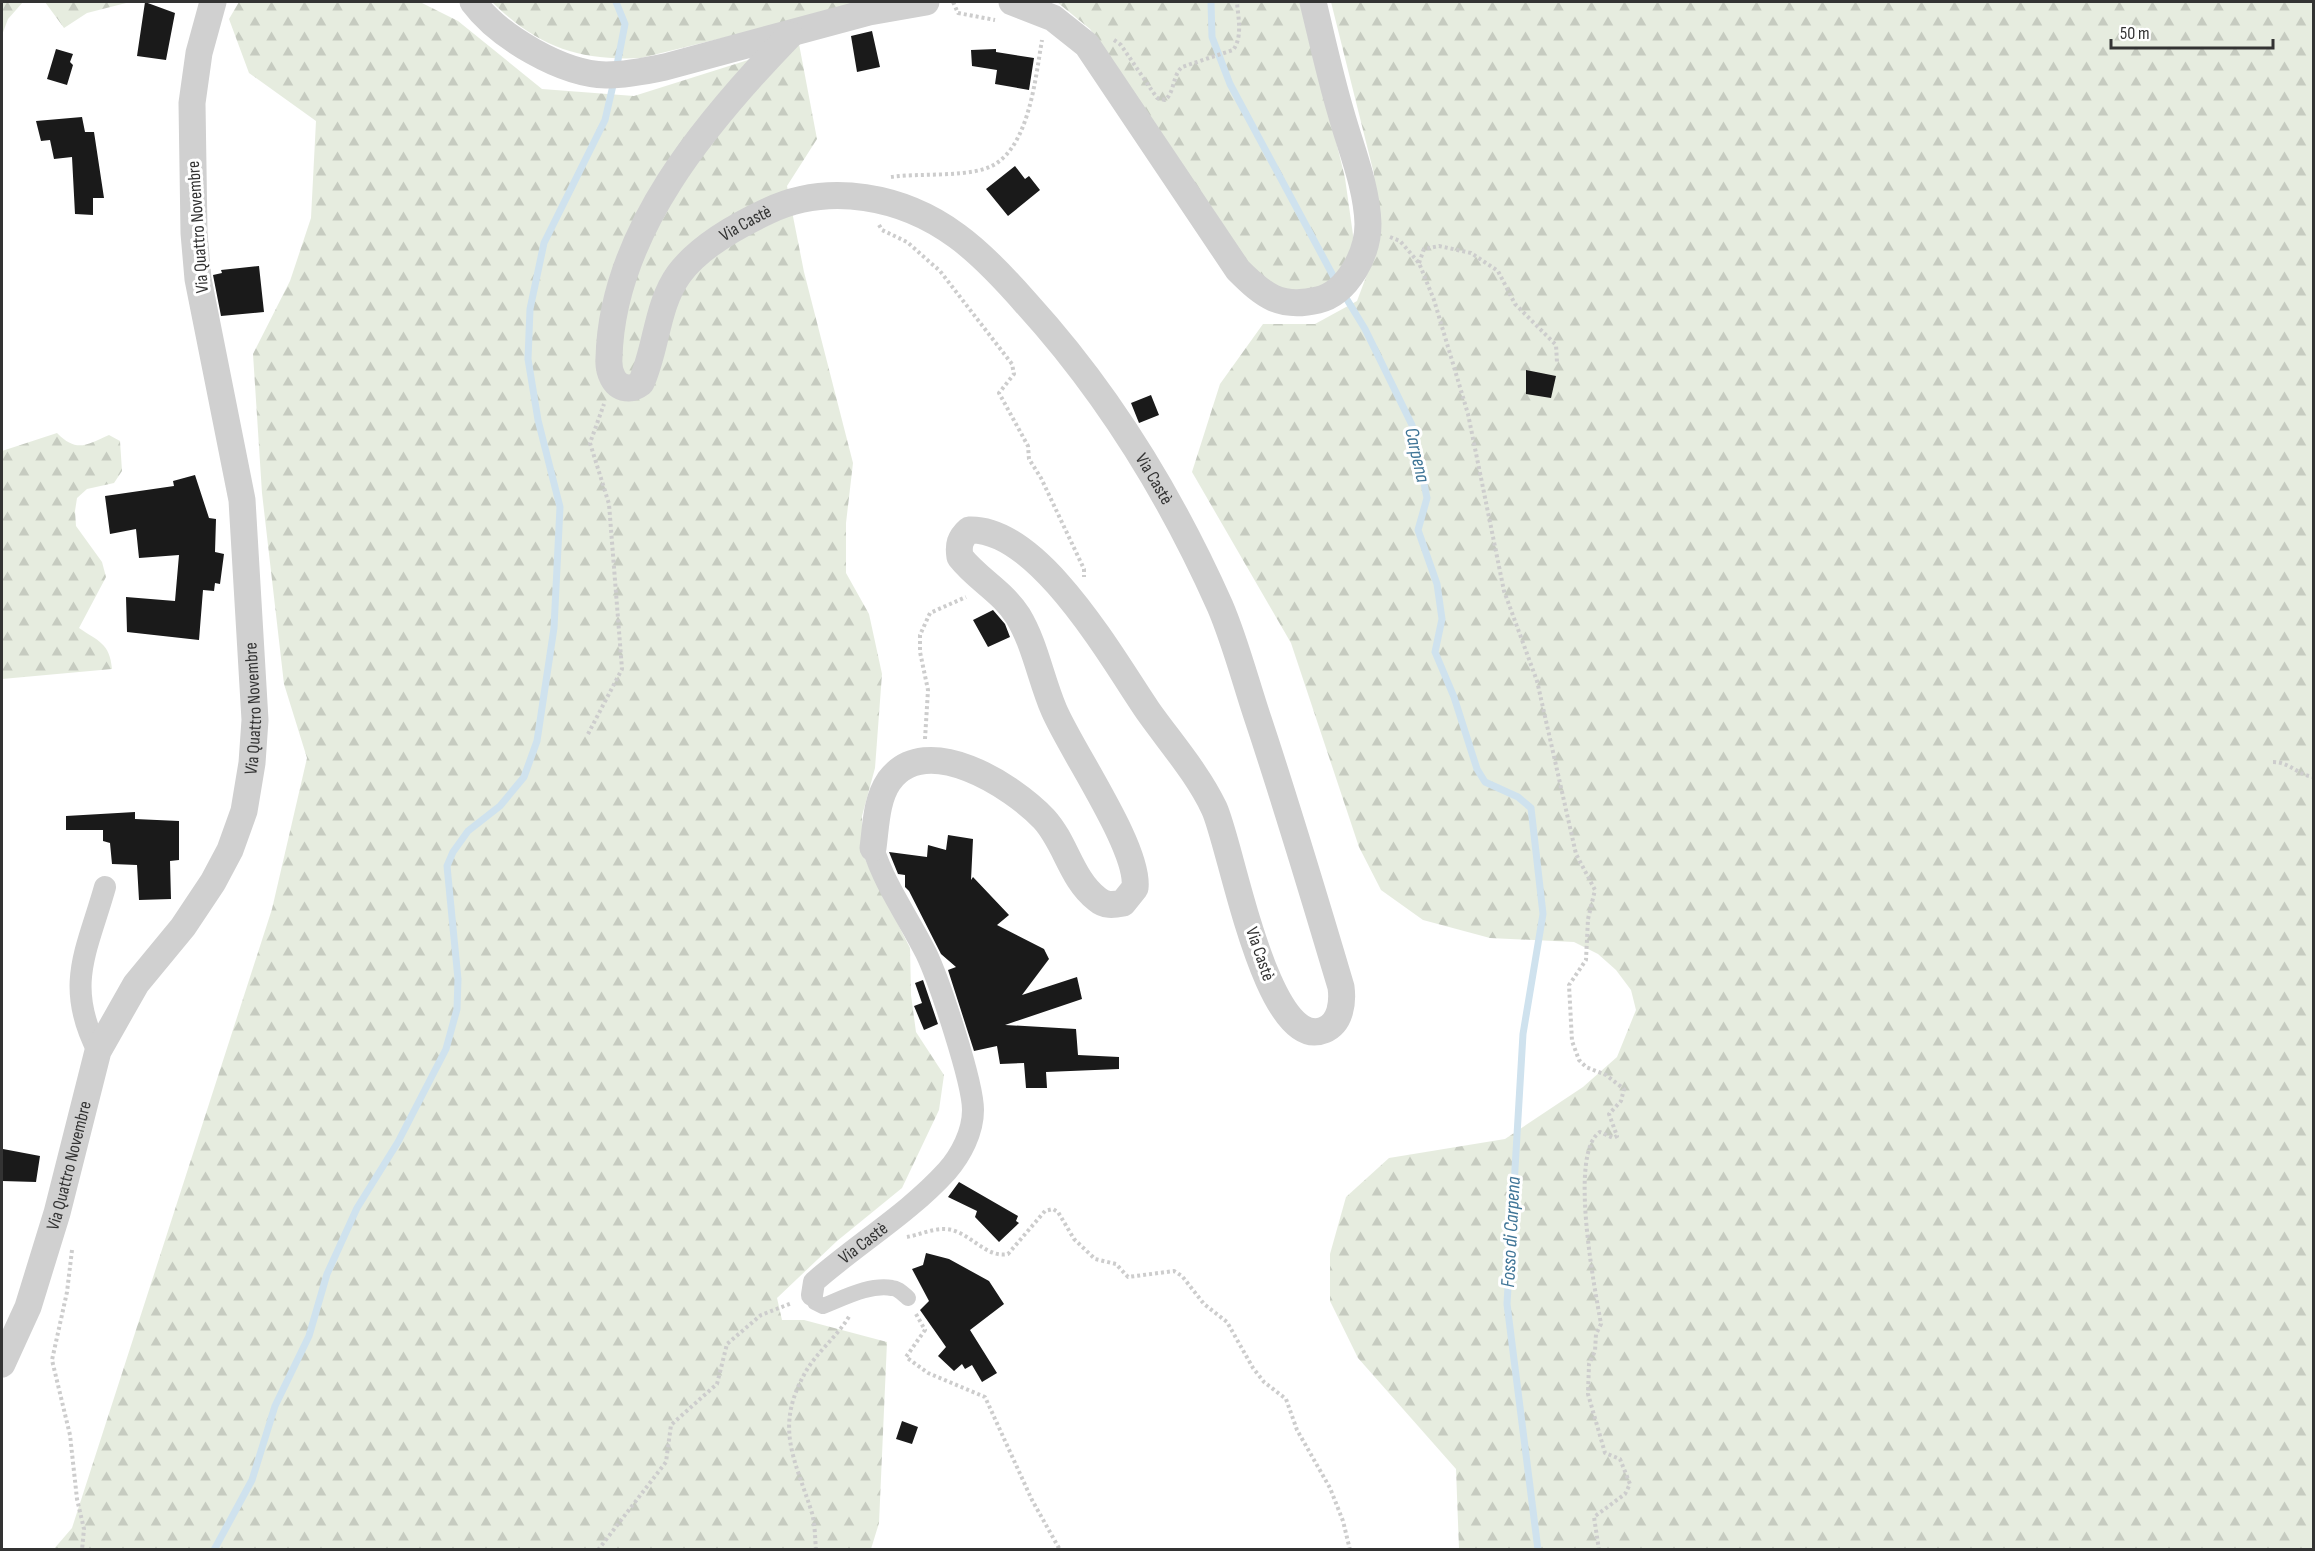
<svg xmlns="http://www.w3.org/2000/svg" width="2315" height="1551" font-family="'Sofia Sans Condensed',sans-serif">
	<style>
		.forest { fill: url(#forest-firs) }
		.lines { fill: none; stroke-linecap: round; stroke-linejoin: round }
		.stream { stroke: #cfe2ee; stroke-width: 7 }
		.building { fill: #1a1a1a }
		.path { stroke: #cdcdcd; stroke-width: 4; stroke-dasharray: 3 3; stroke-linecap: butt }
		.pedestrian { stroke: #d0d0d0; stroke-width: 16 }
		.minor { stroke: #d0d0d0; stroke-width: 22 }
		.tertiary { stroke: #d0d0d0; stroke-width: 27 }
		.labels { text-anchor: middle; dominant-baseline: central; stroke-width: 6; stroke-linejoin: round; paint-order: stroke }
		.street-label { font-size: 18px; fill: #333; stroke: #fff }
		.water-label { font-size: 20px; font-style: italic; fill: #3f7597; stroke: #fff }
	</style>
	<defs>
		<pattern id="forest-firs" width="22" height="20" patternUnits="userSpaceOnUse" patternTransform="scale(1.5)"><rect width="22" height="20" fill="#e6ecdf"/><path d="M5 1l3.5 6h-7zM16 11l3.5 6h-7z" fill="#c6cbc0"/></pattern>
	</defs>
	<rect width="100%" height="100%" fill="#fff"/>
	<path class="forest" d="M2 2H23L8 19 2 35Z
		M45 2H130L87 13 64 28Z
		M239 2H420L458 21 542 89 634 96 799 44 817 139 787 186 804 272 853 463 846 523V573L869 614 882 674 875 768 862 816 863 855 910 948 911 995 916 1032 944 1075 939 1110 902 1188 837 1241 777 1298 782 1320H804L887 1342 879 1523 871 1549 53 1550 72 1528 272 909 307 758 284 684 262 493 253 354 290 281 311 218 316 121 249 73 229 19Z
		M492 2H868L641 58C578 61 538 47 492 2Z
		M1057 2H1302L1345 178 1354 242 1340 271 1326 288 1282 291 1254 271 1090 29Z
		M1331 2H2313V1549H1459L1456 1469 1358 1358 1330 1301V1254L1346 1197 1389 1158 1505 1139 1583 1087 1617 1057 1636 1010 1631 990 1616 970 1598 954 1574 942 1490 938 1423 920 1381 890 1359 847 1291 643 1192 472 1220 384 1263 324H1315L1357 301 1375 253 1374 174Z
		M57 433C77 453 86 445 109 435L120 441 122 471 114 483 87 489 77 498 75 511 76 526 102 562 106 577 79 628C98 641 110 643 112 669L2 679V451Z"/>
	<g class="lines">
		<path class="stream" d="M1211 2 1212 37 1230 84 1337 283
			M616 70 625 24 616 2
			M1343 293 1365 329 1412 425 1427 498 1418 530 1437 584 1442 619 1435 652 1454 697 1477 769 1485 782 1518 797 1531 808 1543 914 1523 1034 1507 1304 1538 1550
			M214 1550 252 1480 275 1406 309 1336 327 1274 357 1208 398 1142 446 1049 457 1009 458 979 447 866 453 852 468 831 500 806 524 777 537 741 554 628 560 507 538 420 528 359 530 309 544 243 605 120 614 81"/>
	</g>
	<path class="building" d="M145 2 175 13 166 60 137 56Z
		M872 31 880 67 857 72 851 36Z
		M56 49 73 54 70 62 73 65 67 85 47 79Z
		M996 49V52L1034 58 1029 90 995 84 997 70 972 66 971 50Z
		M82 117 85 132H94L104 198H93V215L75 214 72 157 54 159 50 140 41 141 36 121Z
		M1015 166 1025 179 1029 176 1040 190 1008 216 986 189Z
		M259 266 264 312 221 316 213 275 222 273 221 270Z
		M1526 370 1556 376 1551 398 1526 394Z
		M1151 395 1159 415 1139 423 1131 403Z
		M195 475 209 518 216 519 215 552 224 554 220 584 215 583 214 591 203 590 199 640 127 632 126 597 175 601 179 555 139 558 136 529 110 534 105 496 174 486 173 481Z
		M993 610 1005 624 1010 637 988 647 973 620Z
		M135 812V819L179 821V860L170 861 171 899 139 900 137 865 112 864 110 843 103 841V830H66V816Z
		M948 835 973 839 971 880 973 877 1009 915 997 925 1044 949 1049 959 1022 995 1077 977 1082 999 1005 1025 1076 1029 1078 1055 1119 1057V1069L1046 1072 1047 1088H1026L1024 1063 1000 1064 997 1046 974 1051 948 970 956 967 941 954 909 891 905 887V875L898 874 889 852 927 857 928 845 946 850Z
		M923 980 938 1024 924 1030 914 1006 922 1003 915 983Z
		M3 1149 40 1156 36 1182 2 1181Z
		M959 1182 1018 1216 1016 1221 1019 1223 999 1242 975 1217 977 1211 948 1197Z
		M926 1253 949 1259 989 1281 1004 1304 970 1330 997 1373 982 1382 972 1365 965 1369 962 1364 954 1371 938 1356 946 1347 920 1310 929 1301 912 1269 923 1265Z
		M902 1421 918 1427 912 1444 896 1439Z"/>
	<g class="lines">
		<path class="path" d="M953 2 958 13 995 20
			M1114 40 1121 45 1157 98 1165 100C1175 92 1172 76 1182 67L1233 50C1243 37 1238 17 1237 2
			M891 177C920 173 957 177 984 169 1029 156 1035 79 1042 40
			M879 225 882 230 907 242 940 271 1012 364 1014 374 999 393 1028 446 1029 459 1041 478 1084 569V577
			M1390 237 1400 241 1419 263 1434 300 1468 414 1504 591 1537 681 1576 854 1595 890 1588 919 1586 960 1569 985 1572 1041 1579 1060 1586 1067 1606 1075 1624 1089 1621 1101 1609 1114 1617 1136 1613 1138 1600 1132C1568 1152 1595 1290 1601 1324L1596 1334 1595 1351 1589 1364 1588 1394 1605 1453 1620 1459 1630 1484 1625 1494 1594 1517 1599 1550
			M1419 263 1424 249 1439 246 1471 253 1498 271 1515 304 1556 345 1557 362
			M588 734 622 669 609 504 590 443 604 404
			M925 739 928 690 920 652V635L930 613 966 597
			M2273 762C2290 762 2297 775 2314 777
			M907 1237C918 1235 932 1229 943 1229 968 1228 984 1259 1008 1254L1045 1211 1053 1209 1058 1212 1074 1239 1095 1259 1116 1264 1128 1277 1174 1271 1182 1276 1204 1304 1227 1322 1253 1368 1264 1382 1286 1399 1297 1430 1330 1488 1343 1521 1350 1550
			M72 1250 67 1292 52 1360 70 1435 77 1499 84 1529 82 1550
			M916 1314 925 1330 906 1357 928 1373 985 1397 1032 1500 1060 1550
			M598 1550 666 1462 671 1425 717 1384 727 1344 761 1315 792 1303
			M816 1550C815 1538 815 1524 812 1513 795 1459 774 1428 805 1373 815 1354 837 1337 850 1315"/>
		<path class="pedestrian" d="M812 1295 815 1302 823 1306C844 1298 869 1284 892 1288 898 1288 903 1294 908 1298"/>
		<g class="minor">
			<path d="M98 1051C64 985 87 951 105 887"/>
			<path id="s1" d="M812 1295 814 1282C857 1244 908 1214 947 1171 961 1155 973 1132 973 1110 973 1082 939 980 926 953 908 917 885 886 873 848"/>
		</g>
		<g class="tertiary">
			<path d="M473 2C499 37 562 74 606 75 626 75 646 71 665 67L869 12 926 2"/>
			<path d="M1012 2 1053 18 1087 45 1238 270C1264 296 1280 309 1318 300 1348 293 1368 253 1368 224 1367 187 1351 149 1341 113 1330 76 1322 39 1313 2"/>
			<path id="s2" d="M790 35C707 121 612 232 609 358 608 370 613 388 629 388 634 388 637 386 641 383 657 348 656 306 679 274 699 247 738 225 768 211 829 182 903 196 957 236 982 254 1005 279 1026 303 1107 392 1171 496 1220 606 1235 641 1245 680 1257 716 1287 806 1314 896 1341 987 1343 1002 1341 1023 1324 1030 1266 1054 1231 843 1214 808 1198 774 1170 742 1148 711 1113 660 1039 527 969 530 960 538 958 545 960 557 977 579 1003 592 1018 616 1035 644 1041 680 1054 710 1072 752 1140 849 1135 888L1123 903C1113 905 1105 906 1097 899 1071 879 1066 843 1044 819 1013 786 926 730 889 781 876 800 876 826 873 848"/>
			<path id="s3" d="M2 1364 28 1307 57 1213 98 1051 136 984 183 927 213 882 230 850 244 811 252 763 255 720 242 500 198 279 194 233 192 103 199 53 213 2"/>
		</g>
	</g>
	<g class="labels">
		<g class="street-label">
			<text stroke="none"><textPath href="#s2" startOffset="633">Via Castè</textPath></text>
			<text transform="translate(198 227) rotate(-94)">Via Quattro Novembre</text>
			<text stroke="none"><textPath href="#s2" startOffset="1173">Via Castè</textPath></text>
			<text stroke="none"><textPath href="#s3" startOffset="714">Via Quattro Novembre</textPath></text>
			<text transform="translate(1260 954) rotate(71)">Via Castè</text>
			<text stroke="none"><textPath href="#s3" startOffset="210">Via Quattro Novembre</textPath></text>
			<text stroke="none"><textPath href="#s1" startOffset="76">Via Castè</textPath></text>
		</g>
		<g class="water-label">
			<text transform="translate(1417 455) rotate(77)">Carpena</text>
			<text transform="translate(1511 1232) rotate(-87)">Fosso di Carpena</text>
		</g>
	</g>
	<rect width="2315" height="1551" fill="none" stroke="#333333" stroke-width="6"/>
	<path d="M2111 39v9h162v-9" fill="none" stroke="#333333" stroke-width="3"/>
	<text x="2120" y="39" font-size="18" fill="#333333" stroke="#ffffff" stroke-width="4.5" paint-order="stroke">50 m</text>
</svg>
